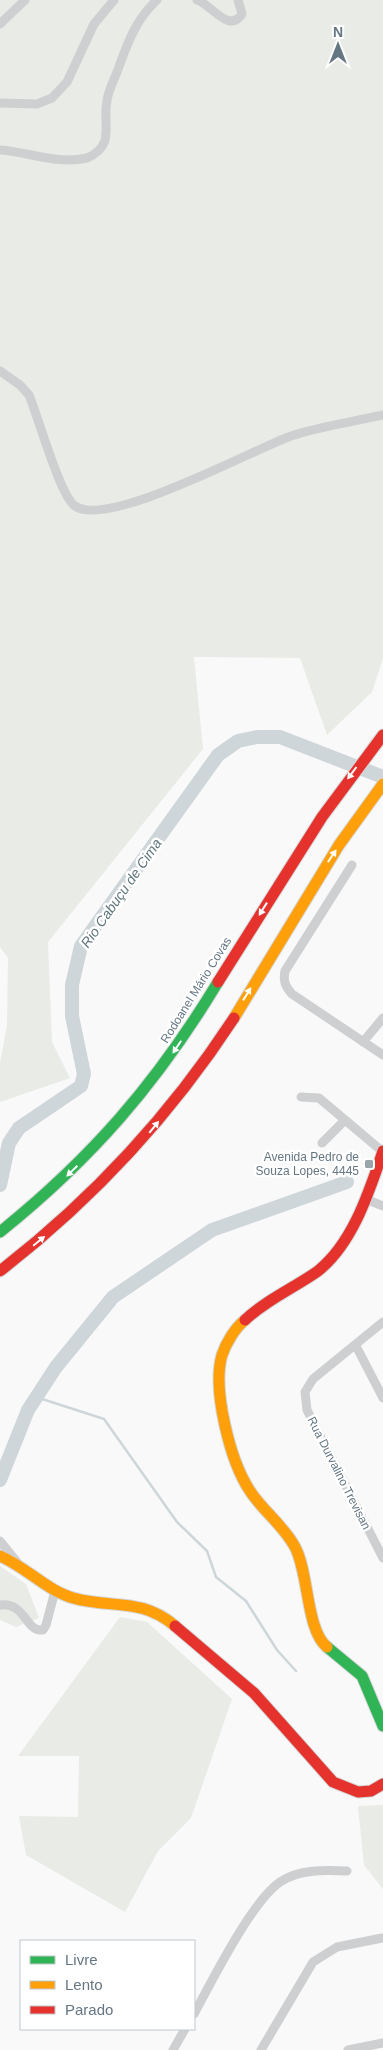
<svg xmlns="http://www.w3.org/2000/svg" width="383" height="2050" font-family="Helvetica,sans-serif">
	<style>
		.green { fill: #e8ebe6 }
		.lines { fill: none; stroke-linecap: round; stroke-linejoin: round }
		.stream { stroke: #ced6d9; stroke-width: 2.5 }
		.river { stroke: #ced6d9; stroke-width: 14 }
		.fast-casing { stroke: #d5d6d7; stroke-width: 13 }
		.slow-casing { stroke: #d5d6d7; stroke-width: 13 }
		.jam-casing { stroke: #d5d6d7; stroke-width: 13 }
		.street { stroke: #cecfd0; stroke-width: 9 }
		.fast { stroke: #30b455; stroke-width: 11 }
		.slow { stroke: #ff9f0a; stroke-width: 11 }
		.jam { stroke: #e5322d; stroke-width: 11 }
		.oneway { fill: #fff }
		.poi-dot { fill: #99a4ac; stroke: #fff; stroke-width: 2 }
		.labels { text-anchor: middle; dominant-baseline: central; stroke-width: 5; stroke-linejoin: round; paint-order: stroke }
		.street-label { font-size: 12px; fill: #657683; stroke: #fff }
		.poi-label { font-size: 12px; fill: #657683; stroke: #fff; text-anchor: end }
		.water-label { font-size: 14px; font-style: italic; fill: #60757c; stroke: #fff }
	</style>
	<rect width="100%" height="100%" fill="#f9f9f9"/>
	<path class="green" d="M0 0H383V658L372 692 327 735 300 658 194 657 203 749 48 942 52 1042 70 1078 0 1102V1063L7 1025 8 958 0 947Z
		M0 1566 26 1584 39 1618 16 1627 0 1620Z
		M120 1617 147 1622 232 1699 191 1818 158 1851 125 1912 26 1855 19 1816 78 1817 79 1756H18Z
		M383 1805V1889L364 1865 358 1806Z"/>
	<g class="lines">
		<path class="stream" d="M36 1397 104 1419 177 1522 207 1551 216 1577 246 1601 277 1650 296 1671"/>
		<path class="river" d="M0 1185 9 1143 19 1128 81 1086 84 1074 72 1016V985L81 946 218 755 238 741 257 737H280L383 777
			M0 1480 28 1410 56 1367 113 1297 212 1230 347 1182"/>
		<defs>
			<path id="fast" d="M0 1232C92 1158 157 1083 218 982
				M327 1647 362 1676 383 1726"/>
			<path id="slow" d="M234 1018 339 845 383 784
				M245 1320C235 1328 226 1343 222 1355 212 1389 230 1461 250 1491 263 1511 284 1526 295 1547 309 1573 306 1630 327 1647
				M0 1556C26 1567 46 1590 73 1598 112 1609 141 1597 175 1626"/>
			<path id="jam" d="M218 982 322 817 383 735
				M0 1271C93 1199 170 1116 234 1018
				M245 1320C266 1300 294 1288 318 1271 353 1243 369 1192 383 1151
				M175 1626 254 1693 333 1782 358 1792 371 1791 383 1784"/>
		</defs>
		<use href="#fast" class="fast-casing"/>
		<use href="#slow" class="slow-casing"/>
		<use href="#jam" class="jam-casing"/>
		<path class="street" d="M197 0C212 5 229 34 242 14L238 0
			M0 24 25 0
			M0 103 37 104 52 98 67 82 94 24 114 0
			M0 150C30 152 57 165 87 158 95 155 103 148 105 140 108 128 104 114 107 101 108 91 113 82 117 72 127 45 135 20 157 0
			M0 371 20 385 29 395C38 416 60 496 75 506 107 529 252 450 291 436 320 426 353 422 383 415
			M352 865 285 971C283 981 285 986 292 994L383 1055
			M363 1042 383 1018
			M301 1097 319 1098 383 1152
			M322 1143 344 1121
			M366 1199 383 1206
			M383 1322 313 1379 305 1392 307 1410 383 1558
			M356 1346 383 1398
			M0 1541 17 1562
			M0 1605C26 1602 25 1632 43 1630L46 1625 55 1591
			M194 2014C212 1981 251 1902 280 1882 299 1869 325 1870 347 1871
			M173 2050 185 2029
			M261 2050 313 1962 337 1947 382 1938
			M348 2050 383 2043"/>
		<use href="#fast" class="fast"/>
		<use href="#slow" class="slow"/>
		<use href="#jam" class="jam"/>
	</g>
	<defs><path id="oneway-solid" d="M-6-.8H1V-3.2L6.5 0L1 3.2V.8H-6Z" transform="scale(1.25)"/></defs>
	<g class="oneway">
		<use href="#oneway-solid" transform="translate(352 773) rotate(127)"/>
		<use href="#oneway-solid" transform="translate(332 856) rotate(-56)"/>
		<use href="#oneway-solid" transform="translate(263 909) rotate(122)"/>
		<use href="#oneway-solid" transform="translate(247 994) rotate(-58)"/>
		<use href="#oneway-solid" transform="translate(177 1047) rotate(124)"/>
		<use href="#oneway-solid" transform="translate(154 1127) rotate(-51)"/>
		<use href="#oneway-solid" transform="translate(72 1171) rotate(136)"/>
		<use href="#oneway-solid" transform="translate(39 1241) rotate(-39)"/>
	</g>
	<rect class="poi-dot" x="364" y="1159" width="10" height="10" rx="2.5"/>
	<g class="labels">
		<g class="street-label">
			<text transform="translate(196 990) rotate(-58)">Rodoanel Mário Covas</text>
			<text transform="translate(339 1473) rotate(63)">Rua Durvalino Trevisan</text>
		</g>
		<g class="poi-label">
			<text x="359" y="1157">Avenida Pedro de<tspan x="359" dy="14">Souza Lopes, 4445</tspan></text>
		</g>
		<g class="water-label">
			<text transform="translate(121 893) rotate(-55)">Rio Cabuçu de Cima</text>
		</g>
	</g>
	<rect x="20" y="1940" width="175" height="90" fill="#ffffff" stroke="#c1c8cd"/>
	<rect x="30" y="1956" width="25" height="8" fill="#30b455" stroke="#c1c8cd"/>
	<text x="65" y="1965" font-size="15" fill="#657683">Livre</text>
	<rect x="30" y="1981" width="25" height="8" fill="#ff9f0a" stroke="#c1c8cd"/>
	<text x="65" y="1990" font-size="15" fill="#657683">Lento</text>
	<rect x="30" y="2006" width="25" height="8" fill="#e5322d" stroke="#c1c8cd"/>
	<text x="65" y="2015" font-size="15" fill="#657683">Parado</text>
	<g transform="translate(338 45)" stroke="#ffffff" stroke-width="4" paint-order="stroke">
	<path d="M0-4L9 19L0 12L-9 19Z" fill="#657683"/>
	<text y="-8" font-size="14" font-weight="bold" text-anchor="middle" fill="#657683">N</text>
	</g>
</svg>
